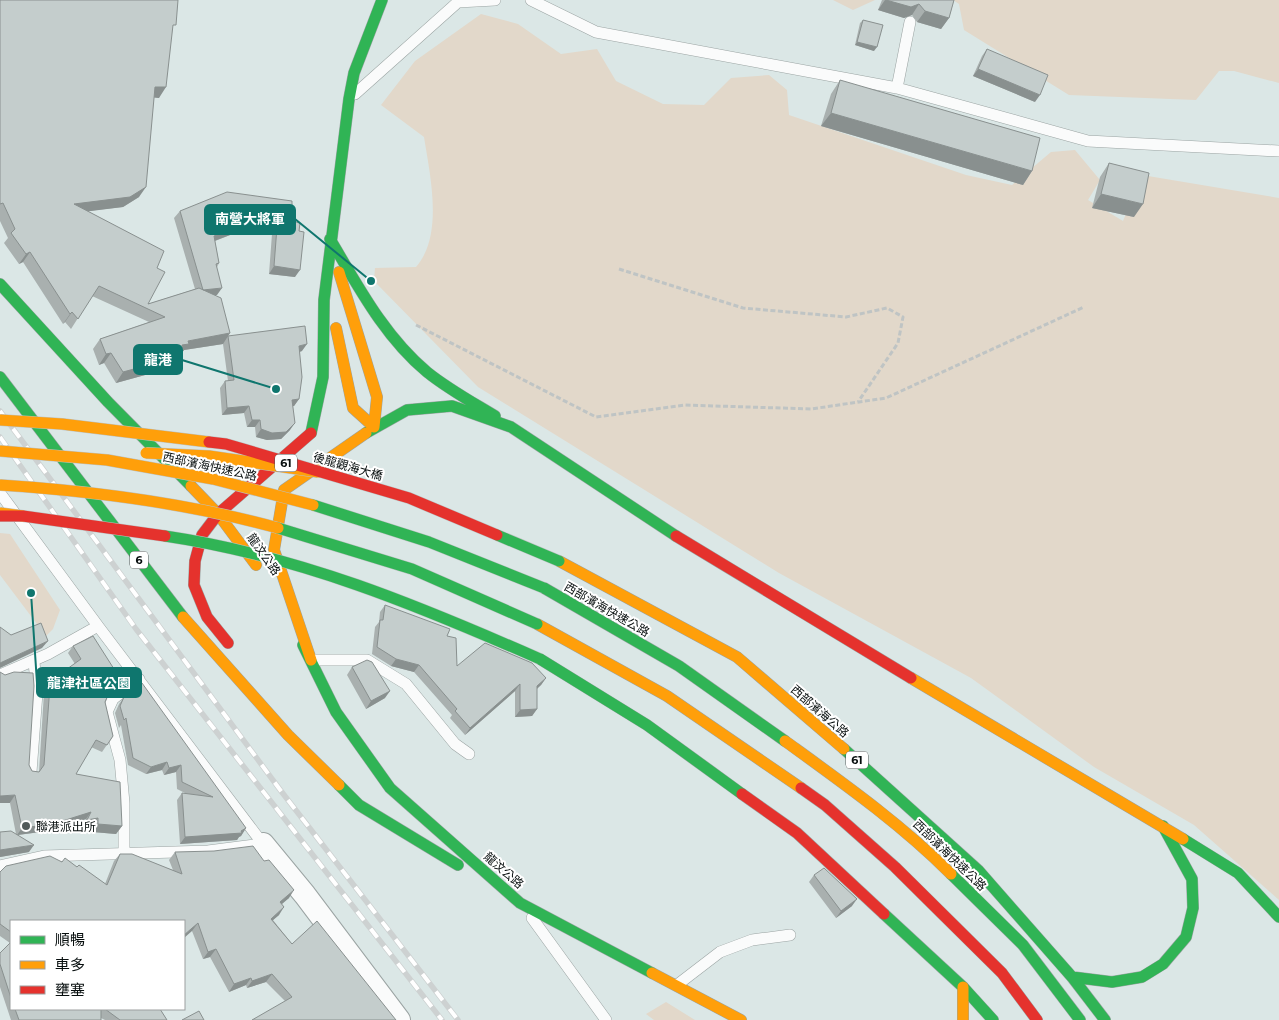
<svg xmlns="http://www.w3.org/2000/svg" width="1279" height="1020" font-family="Montserrat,'Noto Sans TC',sans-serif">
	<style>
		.green { fill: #e2d8ca }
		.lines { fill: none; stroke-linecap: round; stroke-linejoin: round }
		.lane-casing { stroke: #9ba4a3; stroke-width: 12 }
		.street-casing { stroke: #9ba4a3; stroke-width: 24 }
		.fast-casing { stroke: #9ba4a3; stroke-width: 12 }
		.slow-casing { stroke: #9ba4a3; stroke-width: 12 }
		.jam-casing { stroke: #9ba4a3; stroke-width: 12 }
		.path { stroke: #bfc4c4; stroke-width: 3; stroke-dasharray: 5 2.5; stroke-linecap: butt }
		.lane { stroke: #fafbfb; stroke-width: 11 }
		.street { stroke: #fafbfb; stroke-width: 22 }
		.fast { stroke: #30b455; stroke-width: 11 }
		.slow { stroke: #ff9f0a; stroke-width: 11 }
		.jam { stroke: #e5322d; stroke-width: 11 }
		.rail-casing { stroke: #cdd1d1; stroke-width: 5.5 }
		.rail { stroke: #fff; stroke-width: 4; stroke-dasharray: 11; stroke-linecap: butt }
		.fast-bridge-casing { stroke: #bcc1c1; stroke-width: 12; stroke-linecap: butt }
		.slow-bridge-casing { stroke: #bcc1c1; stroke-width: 12; stroke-linecap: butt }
		.jam-bridge-casing { stroke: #bcc1c1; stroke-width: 12; stroke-linecap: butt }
		.fast-bridge { stroke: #30b455; stroke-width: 11 }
		.slow-bridge { stroke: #ff9f0a; stroke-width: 11 }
		.jam-bridge { stroke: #e5322d; stroke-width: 11 }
		.wall { fill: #a9b0af }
		.shaded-wall { fill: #89908f }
		.building { fill: #c4cdcc; stroke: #89908f }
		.poi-dot { fill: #515a5a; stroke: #fff; stroke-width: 2 }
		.labels { text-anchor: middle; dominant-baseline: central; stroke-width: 4; stroke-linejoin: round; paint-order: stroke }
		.shield { fill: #fff; stroke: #515656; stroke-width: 1 }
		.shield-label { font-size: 11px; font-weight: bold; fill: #070e0e }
		.street-label { font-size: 12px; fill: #070e0e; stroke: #fff }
		.poi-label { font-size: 12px; fill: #070e0e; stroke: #fff; text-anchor: start }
		.leader { fill: none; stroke: #0f766e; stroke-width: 2 }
		.callout-dot { fill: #0f766e; stroke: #fff; stroke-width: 2 }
		.callout { fill: #0f766e; stroke: #0f766e; stroke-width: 2 }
		.callout-label { font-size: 14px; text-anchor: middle; font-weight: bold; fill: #fff }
	</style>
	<rect width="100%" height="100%" fill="#dbe7e6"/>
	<path class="green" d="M833 0H875L853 10Z
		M953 0H1279V83L1234 71H1219L1196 100 1069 95 964 30 959 4Z
		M481 14 518 24 561 54 597 49 616 81 663 104 704 105 731 78 769 75 787 90 789 115 966 175 1012 185 1051 152 1075 150 1100 180 1088 200 1123 221 1142 175 1279 198V900L1194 825 1094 767 971 678 779 573 478 387 374 281 375 268 416 267C444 235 430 175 424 137L381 105 415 61Z
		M0 533 10 534 60 610 53 629 46 636 0 575Z
		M666 1002 695 1020H654L646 1014Z"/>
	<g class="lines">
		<defs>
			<path id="lane" d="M531 0 596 32 897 88 1088 141 1279 151
				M897 88 910 22
				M355 94 458 2 495 0
				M0 493 98 626
				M311 660H367L406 684 455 744 469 754
				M0 675 48 654 98 626 263 844 208 851 44 856 0 866
				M31 772 37 693 34 662
				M124 853V803L120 760 107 712 113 699 139 679
				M532 918 606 1020
				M677 985 720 952 752 940 790 935"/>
			<path id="street" d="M263 844 305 895 399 1020"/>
			<path id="fast" d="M330 239C358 286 384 336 427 372 448 389 472 402 495 416
				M0 284 108 402 191 486
				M0 377 183 617
				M311 433 323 377 324 300 349 99 354 73 382 0
				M366 433 407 410 452 406 511 427 676 536
				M544 588 679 666 785 741
				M303 645 336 712 390 788 520 903 652 973
				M540 659 647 725 742 794
				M844 749 978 870 1072 977 1105 1020
				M339 785 359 805 458 865
				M1183 839 1238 873 1279 917
				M951 874 1023 945 1080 1020
				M884 914 963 987 993 1020
				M1072 977 1112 982 1142 977 1163 964 1186 937 1193 908 1192 879 1163 826"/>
			<path id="slow" d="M339 272 377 397 374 427
				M336 328 353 408 374 427
				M191 486 218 514 256 565
				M559 561 737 657 844 749
				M183 617 288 735 339 785
				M537 624 667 696 801 788
				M311 660 274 550 284 490 366 433
				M911 678 1183 839
				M785 741C843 783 901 824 951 874
				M652 973 741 1020
				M963 987V1020"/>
			<path id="jam" d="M676 536 911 678
				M228 643 207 617 194 585 195 561 202 535 218 514 311 433
				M801 788 825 805 895 867 1002 973 1037 1020
				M742 794 797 833 884 914"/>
		</defs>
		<use href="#lane" class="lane-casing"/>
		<use href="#street" class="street-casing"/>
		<use href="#fast" class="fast-casing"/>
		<use href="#slow" class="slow-casing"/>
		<use href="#jam" class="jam-casing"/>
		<path class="path" d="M619 269 743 308 846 317 887 308 903 317 898 343 858 402
			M416 325 596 417 685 405 811 409 886 398 1084 307"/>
		<use href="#lane" class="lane"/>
		<use href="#street" class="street"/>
		<use href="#fast" class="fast"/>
		<use href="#slow" class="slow"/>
		<use href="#jam" class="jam"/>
		<defs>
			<path id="rail" d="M0 411 281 791 458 1020
				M0 437 136 629 442 1020"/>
		</defs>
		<use href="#rail" class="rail-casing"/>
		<use href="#rail" class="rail"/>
		<defs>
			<path id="fast-bridge" d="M313 505 429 542 544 588
				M278 528 412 569 537 624
				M497 535 559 561
				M165 536C299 556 417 605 540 659"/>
			<path id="slow-bridge" d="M0 420 62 424 209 442
				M0 451 107 460 213 479 313 505
				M146 453 209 456 318 472
				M0 485C94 491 187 503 278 528
				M0 513 23 516"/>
			<path id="jam-bridge" d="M209 442 226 444 409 498 497 535
				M0 516H23L165 536"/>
		</defs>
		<use href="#fast-bridge" class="fast-bridge-casing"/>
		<use href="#slow-bridge" class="slow-bridge-casing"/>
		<use href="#jam-bridge" class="jam-bridge-casing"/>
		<use href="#fast-bridge" class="fast-bridge"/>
		<use href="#slow-bridge" class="slow-bridge"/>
		<use href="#jam-bridge" class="jam-bridge"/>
	</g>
	<path class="wall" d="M0 0 172 30 159 98 154 97 139 197 123 207 88 211 157 268 148 304 195 289 174 218 180 211 292 221 299 231 295 277 269 274 272 234 243 230 215 241 219 263 217 267V295H215L228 336 302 351 300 352 299 399 294 406H293L290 430 281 439 267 440 256 437 255 427H247L244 413 222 415 220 388 225 381H228L223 344 184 350 176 361 159 367 156 372 116 383 104 363 99 365 93 349 100 339 149 322 92 296 71 329 65 322 63 324 23 262 19 264 4 243 8 238 0 221Z
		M882 0H954L949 18 941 29 917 22 912 15 904 18 878 10Z
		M863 20 874 51 855 45 860 23Z
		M987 49 1035 102 973 76 982 56Z
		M840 80 1032 171 1023 185 821 126 831 94Z
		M1109 163 1134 217 1092 208 1100 177Z
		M385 605 447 636 457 666 546 678 541 685 537 689V709L532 716 515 717V691L465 735 450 718 452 715 414 672 391 666 372 654 375 627 379 622 380 612Z
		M73 646 116 687 109 693 105 702 113 736 102 752 91 747 76 774 122 826 116 834 93 832V825L82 827 86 819 48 831 18 835 29 852 0 857V832L16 834 10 803 29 765 32 771 39 772 44 693 43 681 48 674H60L75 664 68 653Z
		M352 667 385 698 366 709 347 675Z
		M124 697 246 828 241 836 239 837 237 840 180 844 177 800 182 793H185L177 789 176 772 164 775 162 770 146 774 128 765 121 725 119 728 115 713 119 704Z
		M175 852 289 898 281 904 279 915 273 920 292 944 396 1020 285 1001 266 982 247 988 246 985 229 992 210 957 203 959 192 931 11 921V1009H160L167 1020H105L101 1018V1020H11L0 987V953L10 943 0 936V872L62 862 77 867 105 884 114 861 120 854 173 870 169 860Z
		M814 875 852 906 836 918 809 882Z"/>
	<path class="shaded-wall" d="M885 0 919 4 912 15 904 18 878 10Z
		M925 11 949 18 941 29 917 22Z
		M857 42 877 47 874 51 855 45Z
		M978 69 1040 95 1035 102 973 76Z
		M155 87H166L159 98 148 97Z
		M831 113 1032 171 1023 185 821 126Z
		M146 187 139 197 123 207 67 214 74 204Z
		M1101 194 1143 204 1134 217 1092 208Z
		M248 223 277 227 272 234 243 230 209 243 214 236Z
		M30 252 23 262 19 264 26 254Z
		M274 266 300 270 295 277 269 274Z
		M222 288 217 295 198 297 203 290Z
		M72 312 65 322 63 324 70 314Z
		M230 333 223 344 184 350 176 361 159 367 156 372 116 383 123 372 162 358 188 341Z
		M307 344 302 351 294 353 299 346Z
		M111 353 104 363 99 365 106 354Z
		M299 399 294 406 287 407 292 400Z
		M249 406 244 413 222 415 227 408Z
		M252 420H260L255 427H247Z
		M295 423 290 430 281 439 267 440 256 437 261 429Z
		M48 641 42 648 0 668V663Z
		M396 659 419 665 414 672 391 666Z
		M546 678 541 685 532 693 537 686Z
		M121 680 116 687 106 695 111 688Z
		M520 684 515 691 465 735 470 728Z
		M390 691 385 698 366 709 371 701Z
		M537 709 532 716 515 717 520 710Z
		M167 762 162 770 146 774 151 767Z
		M181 765 176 772 164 775 169 768Z
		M15 795 10 803H0V796Z
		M91 812 86 819 48 831 17 835 22 828Z
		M98 818 93 825 82 827 87 820Z
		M98 824 122 826 116 834 93 832Z
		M246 828 241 836 239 837 237 840 180 844 185 837 241 831Z
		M34 845 29 852 0 857V850Z
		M294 890 289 898 275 910 280 902Z
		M857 899 852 906 836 918 841 911Z
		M284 907 279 915 266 926 271 919Z
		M198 923 192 931 184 938V935Z
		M216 949 210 957 203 959 208 952Z
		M272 974 266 982 247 988 252 981Z
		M251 978 246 985 229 992 234 984Z"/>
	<path class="building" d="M0 0H178L176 25H173L166 87H155L146 187 130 197 74 204 164 251 157 268 165 272 148 304 199 288 221 298 230 333 188 341 189 344 182 345 183 351 162 358 163 361 123 372 111 353 106 354 100 339 165 317 99 286 78 319 72 312 70 314 30 252 26 254 11 233 15 229 3 203 0 204Z
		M886 0H954L949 18 925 11 919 4 911 7Z
		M863 20 883 25 877 47 857 42Z
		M987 49 1048 75 1040 95 978 69Z
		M840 80 1040 138 1032 171 831 113Z
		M1109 163 1149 173 1143 204 1101 194Z
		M227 192 292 201V221L300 223 299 231 304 232 300 270 274 266 277 227 248 223 214 236 219 263 216 264 222 288 203 290 180 211Z
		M305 326 307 344 299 346 302 377 299 399 292 400 295 423 286 432 272 433 261 429 260 420H252L249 406 227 408 225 381 234 380 228 336Z
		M385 605 450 629 447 636 456 638 457 666 485 643 532 663 546 678 537 686V709L520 710V684L470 728 455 711 457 709 419 665 396 659 377 647 380 620H383Z
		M41 623 48 641 0 663V627L11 635Z
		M93 636 121 680 111 688 105 702 113 736 107 745 96 740 76 774 120 782 122 826 98 824V818L87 820 91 812 53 824 22 828 15 795 0 796V672L5 675 14 672 33 673 34 686 29 765 32 771 39 772 44 765 50 686 48 674H60L81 659 73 646Z
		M367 660 372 662 390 691 371 701 352 667Z
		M142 683 246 828 241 831 242 833 185 837 182 793 213 797 182 782 181 765 169 768 167 762 151 767 133 758 126 718 124 720 120 706 124 697Z
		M11 831 34 845 0 850V832Z
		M253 846 264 861 269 860 294 890 280 902 284 907 271 919 292 944 317 921 396 1020H252L292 997 272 974 252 981 251 978 234 984 216 949 208 952 198 923 184 935V921H11V932L0 924V872L6 866 50 856 62 862 65 858 77 867 79 865 107 885 120 854H132L182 874 175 852 214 851Z
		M824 868 857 899 841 911 814 875Z
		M11 942V998L0 964V953Z
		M15 1009H101V1020H19Z
		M105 1009H160L167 1020H120Z
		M199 1011 204 1020H182Z"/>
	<circle class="poi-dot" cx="26" cy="826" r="5"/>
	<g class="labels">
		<g class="shield">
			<rect x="275" y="454.5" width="22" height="17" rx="4"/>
			<rect x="130" y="551.5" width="18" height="17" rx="4"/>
			<rect x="846" y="751.5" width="22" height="17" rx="4"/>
		</g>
		<g class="shield-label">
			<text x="286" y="463">61</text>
			<text x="139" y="560">6</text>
			<text x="857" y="760">61</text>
		</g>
		<g class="street-label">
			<text transform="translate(210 466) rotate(12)">西部濱海快速公路</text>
			<text transform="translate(348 466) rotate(16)">後龍觀海大橋</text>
			<text transform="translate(264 554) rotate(55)">龍汶公路</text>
			<text transform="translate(607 609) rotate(30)">西部濱海快速公路</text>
			<text transform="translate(820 711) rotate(41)">西部濱海公路</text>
			<text transform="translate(950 855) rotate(44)">西部濱海快速公路</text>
			<text transform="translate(504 870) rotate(41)">龍汶公路</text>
		</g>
		<g class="poi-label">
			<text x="36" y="826">聯港派出所</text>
		</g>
	</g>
	<path class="leader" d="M371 281L295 219M276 389L182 360M31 593L37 683"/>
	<g class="callout-dot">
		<circle cx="371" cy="281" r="5"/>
		<circle cx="276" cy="389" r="5"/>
		<circle cx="31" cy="593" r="5"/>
	</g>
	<g class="callout">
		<rect x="205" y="205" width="90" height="29" rx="5"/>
		<rect x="134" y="345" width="48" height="29" rx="5"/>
		<rect x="37" y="668" width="104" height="29" rx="5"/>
	</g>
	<g class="callout-label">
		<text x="250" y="224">南營大將軍</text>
		<text x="158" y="365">龍港</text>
		<text x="89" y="688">龍津社區公園</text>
	</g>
	<rect x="10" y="920" width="175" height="90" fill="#ffffff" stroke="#9c9f9f"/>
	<rect x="20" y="936" width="25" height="8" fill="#30b455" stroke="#9c9f9f"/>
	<text x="55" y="945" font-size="15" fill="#070e0e">順暢</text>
	<rect x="20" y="961" width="25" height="8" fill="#ff9f0a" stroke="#9c9f9f"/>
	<text x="55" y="970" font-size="15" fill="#070e0e">車多</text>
	<rect x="20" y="986" width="25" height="8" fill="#e5322d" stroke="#9c9f9f"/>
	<text x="55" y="995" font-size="15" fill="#070e0e">壅塞</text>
</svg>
